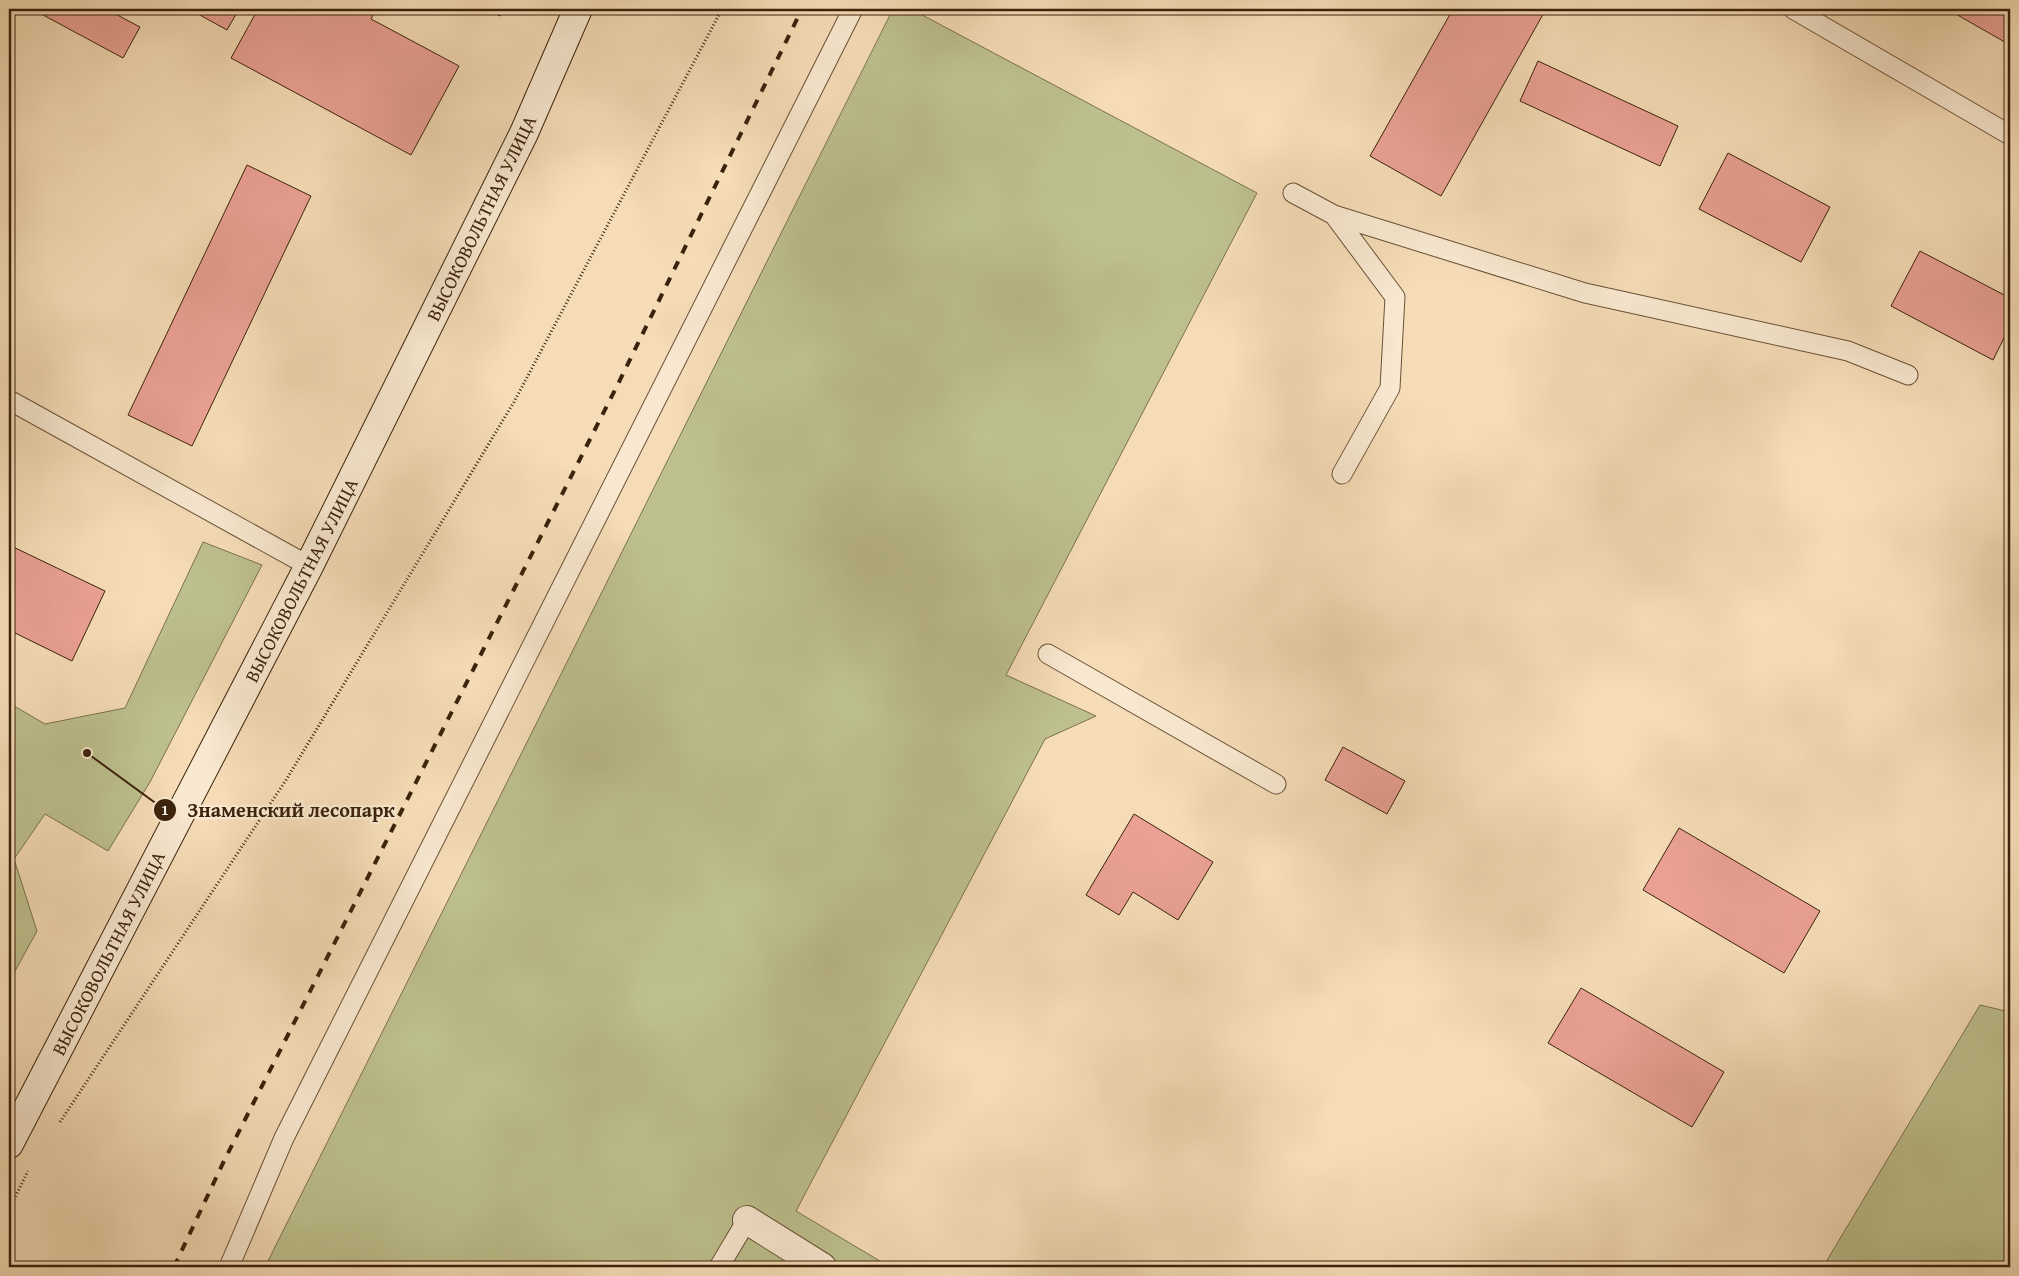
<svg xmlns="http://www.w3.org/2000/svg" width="2019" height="1276" font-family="'Gentium Book Plus',serif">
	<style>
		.green { fill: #bdc08d; stroke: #7c714c }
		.building { fill: #eaa194; stroke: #3c220c }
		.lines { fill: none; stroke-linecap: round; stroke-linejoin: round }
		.lane-casing { stroke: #6a5036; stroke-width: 21 }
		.street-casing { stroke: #6a5036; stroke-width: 30 }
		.secondary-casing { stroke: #3c220c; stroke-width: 30 }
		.path { stroke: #3c220c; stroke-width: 3; stroke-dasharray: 1 2.5; stroke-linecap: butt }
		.lane { stroke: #f8e8d0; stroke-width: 19 }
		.street { stroke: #f8e8d0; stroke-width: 28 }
		.secondary { stroke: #f8e8d0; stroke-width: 28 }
		.rail { stroke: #3c220c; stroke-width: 4; stroke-dasharray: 9 9; stroke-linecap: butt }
		.labels { text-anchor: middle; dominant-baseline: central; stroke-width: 4.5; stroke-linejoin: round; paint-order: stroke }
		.street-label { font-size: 19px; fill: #3c220c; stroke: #f8e8d0 }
		.leader { fill: none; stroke: #3c220c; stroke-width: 2 }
		.callout-dot { fill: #3c220c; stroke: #f8e8d0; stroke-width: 2 }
		.mark-label { font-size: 15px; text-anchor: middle; font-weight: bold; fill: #fff }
		.callout-label { font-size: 20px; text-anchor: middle; font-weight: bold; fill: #3c220c; stroke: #f8e8d0; stroke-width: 4.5; stroke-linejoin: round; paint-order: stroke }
	</style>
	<rect width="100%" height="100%" fill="#f5dcb6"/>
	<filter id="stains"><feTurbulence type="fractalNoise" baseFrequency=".004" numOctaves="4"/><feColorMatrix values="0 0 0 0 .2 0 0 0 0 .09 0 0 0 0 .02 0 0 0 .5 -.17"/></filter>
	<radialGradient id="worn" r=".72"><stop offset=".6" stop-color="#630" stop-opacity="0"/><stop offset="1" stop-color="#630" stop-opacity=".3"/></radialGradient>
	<path class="green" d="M893 9H911L1257 193 1006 675 1096 716 1045 739 796 1211 890 1267H265Z
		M203 542 262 565 150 782 108 851 45 814 14 859 37 931 9 982V703L45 724 125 708Z
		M1980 1005 2010 1012V1267H1823Z"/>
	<path class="building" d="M32 9H106L140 27 123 58Z
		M189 9H239L227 30Z
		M258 9H376L371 19 459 66 411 155 231 58Z
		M486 9H504L500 16Z
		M1453 9H1546L1441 196 1370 156Z
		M1947 9H2010V45Z
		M1538 61 1678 126 1660 166 1520 101Z
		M1728 153 1830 207 1801 262 1699 209Z
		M247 165 311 196 192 446 128 415Z
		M1920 251 2010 298V326L1993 360 1891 306Z
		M9 545 105 591 72 661 9 630Z
		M1343 747 1405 781 1387 814 1325 780Z
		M1134 814 1213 862 1178 920 1133 892 1119 915 1086 895Z
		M1679 828 1820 911 1784 973 1643 890Z
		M1581 988 1724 1072 1692 1127 1548 1043Z"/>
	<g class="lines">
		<defs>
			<path id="lane" d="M1793 9 2010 135
				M1293 193 1334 215 1585 293 1848 351 1908 375
				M1334 215 1395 297 1390 388 1342 474
				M9 400 309 566
				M1048 654 1276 784
				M229 1267 284 1138 853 9
				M719 1267 747 1220"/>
			<path id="street" d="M747 1220 822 1267"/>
			<path id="secondary" d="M9 1144 309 566 524 133 578 9"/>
		</defs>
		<use href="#lane" class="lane-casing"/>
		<use href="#street" class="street-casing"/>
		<use href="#secondary" class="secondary-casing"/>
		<path class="path" d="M60 1122 286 780 514 402 722 9
			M9 1209 28 1171"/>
		<use href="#lane" class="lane"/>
		<use href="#street" class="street"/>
		<use href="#secondary" class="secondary"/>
		<path class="rail" d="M174 1267 224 1161 618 384 802 9"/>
	</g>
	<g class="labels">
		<g class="street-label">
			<text transform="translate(481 218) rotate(-64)">ВЫСОКОВОЛЬТНАЯ УЛИЦА</text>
			<text transform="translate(301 580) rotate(-63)">ВЫСОКОВОЛЬТНАЯ УЛИЦА</text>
			<text transform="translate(108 953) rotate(-63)">ВЫСОКОВОЛЬТНАЯ УЛИЦА</text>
		</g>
	</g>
	<path class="leader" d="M87 753L165 810"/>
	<g class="callout-dot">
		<circle cx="87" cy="753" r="5"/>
		<circle cx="165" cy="810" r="12"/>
	</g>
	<g class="mark-label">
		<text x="165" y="815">1</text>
	</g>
	<g class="callout-label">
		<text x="291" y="817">Знаменский лесопарк</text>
	</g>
	<rect width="2019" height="1276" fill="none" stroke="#f5dcb6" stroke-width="30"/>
	<rect x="10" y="10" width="1999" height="1256" fill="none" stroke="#3c220c" stroke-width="2.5"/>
	<rect x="15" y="15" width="1989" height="1246" fill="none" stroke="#3c220c"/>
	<rect width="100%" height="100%" filter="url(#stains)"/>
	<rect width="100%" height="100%" fill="url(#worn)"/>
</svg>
